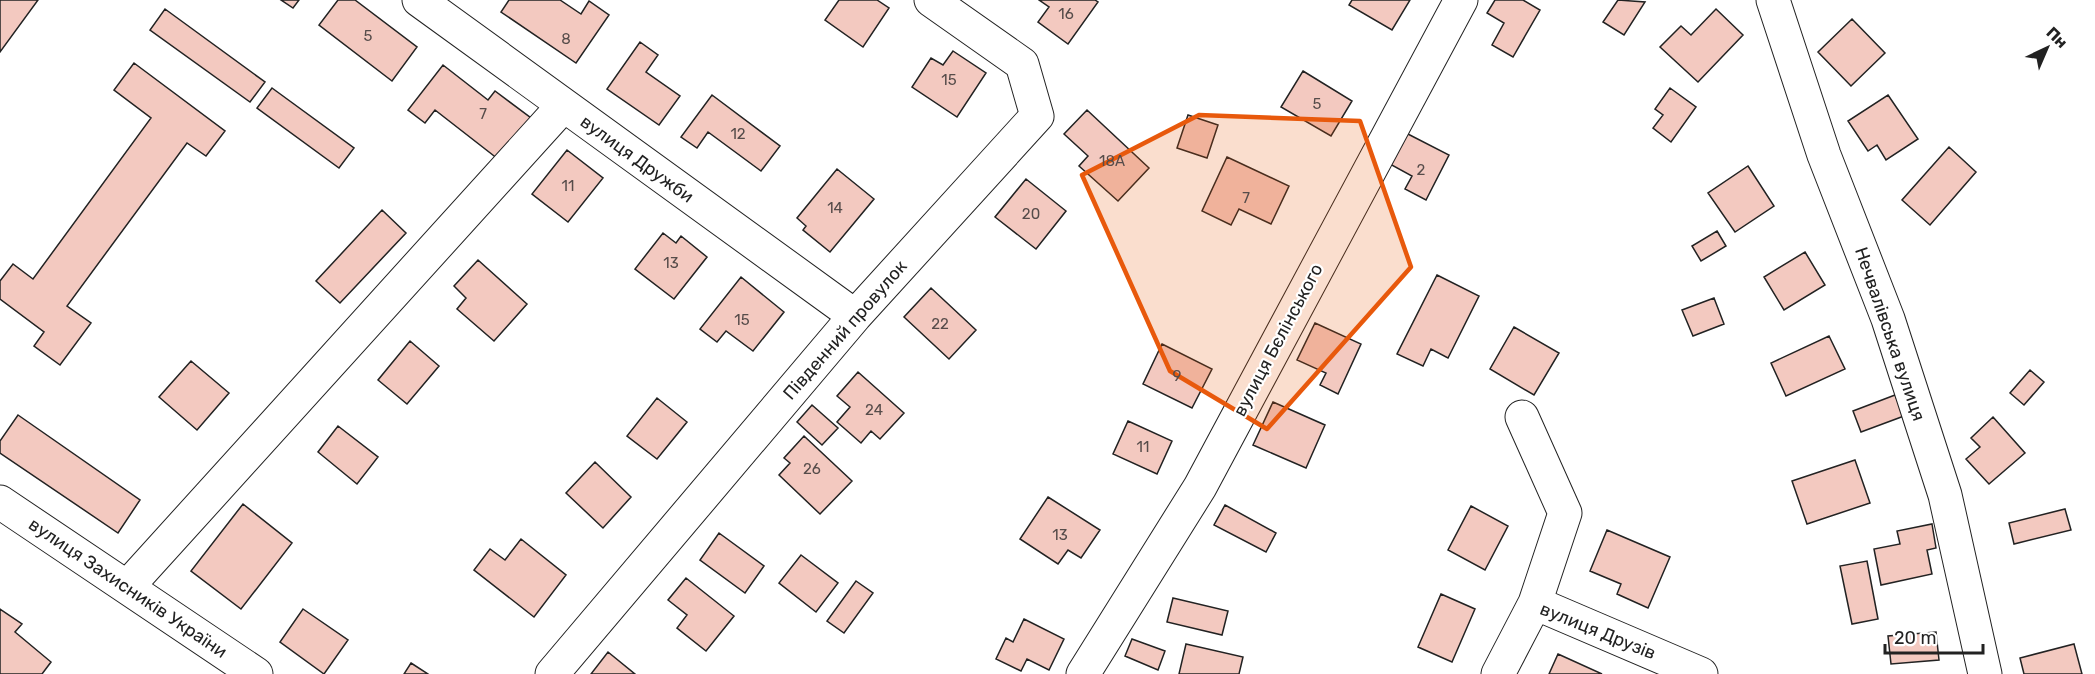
<svg xmlns="http://www.w3.org/2000/svg" width="2095" height="674" font-family="Rubik,sans-serif">
	<style>
		.building { fill: #f3c9c0; stroke: #222; stroke-width: 1.5 }
		.lines { fill: none; stroke-linecap: round; stroke-linejoin: round }
		.minor-casing { stroke: #222; stroke-width: 35 }
		.minor { stroke: #fff; stroke-width: 33 }
		.marked { fill: #e8590c; fill-opacity: 0.2; stroke: #e8590c; stroke-width: 4.5; stroke-linejoin: round }
		.labels { text-anchor: middle; dominant-baseline: central; stroke-width: 4.5; stroke-linejoin: round; paint-order: stroke }
		.number-label { font-size: 15px; fill: #564c4a }
		.street-label { font-size: 18px; fill: #222; stroke: #fff }
	</style>
	<rect width="100%" height="100%" fill="#fff"/>
	<path class="building" d="M0 0H38L0 52Z
		M281 0H299L293 8Z
		M338 0H355L417 47 392 81 319 25Z
		M509 0H560L581 14 589 1 609 15 576 63 501 12Z
		M839 0H877L889 8 863 47 825 20Z
		M1039 0H1095L1098 2 1068 44 1038 22 1049 7Z
		M1352 0H1410L1392 30 1349 5Z
		M1495 0H1523L1540 10 1513 57 1492 45 1504 23 1487 13Z
		M1618 0 1645 2 1624 35 1603 22Z
		M165 9 265 82 250 102 150 30Z
		M1716 9 1743 35 1698 82 1660 47 1681 26 1691 35Z
		M1852 19 1885 53 1851 86 1818 52Z
		M640 42 658 55 646 72 680 96 659 125 607 89Z
		M953 51 986 73 957 117 912 87 931 58 943 65Z
		M134 63 225 131 206 156 187 143 67 306 91 323 60 365 34 346 44 332 0 299V281L13 264 33 279 151 118 114 90Z
		M443 65 488 100 495 91 531 118 498 159 435 110 425 123 408 110Z
		M1303 71 1352 101 1331 136 1281 107Z
		M272 88 354 148 339 168 257 108Z
		M1670 88 1696 107 1671 142 1653 128 1663 115 1655 109Z
		M712 95 780 146 761 171 708 132 697 148 681 137Z
		M1888 95 1918 139 1886 160 1877 145 1868 151 1848 121Z
		M1087 110 1149 168 1118 201 1079 166 1088 156 1064 134Z
		M1188 115 1218 125 1207 158 1177 148Z
		M1404 132 1449 155 1426 200 1405 189 1412 176 1388 163Z
		M1949 147 1976 172 1930 225 1902 200Z
		M567 150 603 178 568 222 532 194Z
		M1227 157 1289 186 1271 224 1239 209 1231 225 1202 211Z
		M1748 166 1774 206 1735 232 1708 193Z
		M837 169 874 199 830 252 803 230 806 226 797 218Z
		M1026 179 1066 211 1036 249 995 217Z
		M382 210 406 233 340 303 316 281Z
		M1717 231 1726 246 1701 261 1692 246Z
		M663 233 676 243 681 236 707 257 674 299 635 269Z
		M1805 252 1825 285 1784 310 1764 277Z
		M478 260 527 304 494 341 457 309 466 298 454 286Z
		M1437 275 1479 296 1448 358 1431 349 1423 366 1397 354Z
		M741 277 784 312 753 351 726 331 717 342 700 329Z
		M931 288 976 330 949 359 904 317Z
		M1714 298 1724 324 1693 336 1682 310Z
		M1315 323 1361 344 1338 394 1320 385 1326 373 1297 360Z
		M1514 327 1559 353 1534 395 1490 369Z
		M1829 336 1845 369 1786 396 1771 363Z
		M410 341 439 366 407 404 378 380Z
		M1162 344 1212 369 1192 408 1143 384Z
		M191 361 229 393 197 430 159 397Z
		M2030 370 2044 382 2024 405 2010 393Z
		M858 372 904 413 880 439 871 431 861 443 837 422 850 407 837 396Z
		M1895 395 1904 416 1861 432 1853 411Z
		M657 398 687 422 657 459 627 436Z
		M1273 402 1325 425 1306 468 1253 445Z
		M812 405 838 428 822 445 797 422Z
		M18 415 140 500 118 533 0 453V441Z
		M1993 417 2025 453 1989 484 1966 459 1980 447 1971 438Z
		M1128 421 1172 441 1157 474 1113 454Z
		M338 426 378 457 357 484 318 452Z
		M804 436 852 481 820 514 779 475 790 463 784 458Z
		M1855 460 1870 503 1807 524 1792 481Z
		M595 462 631 497 603 528 566 493Z
		M1048 497 1100 530 1081 558 1068 550 1058 564 1020 539Z
		M243 504 292 543 241 609 191 571Z
		M1225 505 1276 533 1266 552 1214 525Z
		M1471 506 1508 526 1485 570 1448 550Z
		M2065 509 2071 530 2014 544 2009 523Z
		M1932 524 1936 548 1927 550 1932 574 1881 585 1874 549 1900 544 1897 531Z
		M1607 530 1670 557 1648 608 1617 594 1621 584 1590 571Z
		M719 533 764 566 745 593 700 560Z
		M521 539 566 575 534 617 474 570 490 549 505 560Z
		M801 555 838 583 816 612 779 583Z
		M1867 561 1878 619 1852 624 1840 566Z
		M686 578 734 616 706 651 677 628 687 615 668 600Z
		M856 581 873 593 844 633 827 621Z
		M1441 594 1475 609 1452 662 1418 647Z
		M1173 598 1228 611 1222 635 1167 622Z
		M0 609 22 624 15 632 51 662 42 674H0Z
		M303 609 348 640 324 674 280 642Z
		M1024 619 1064 639 1049 670 1027 659 1021 671 996 659 1006 638 1013 642Z
		M1936 632 1939 660 1891 664 1888 636Z
		M1132 639 1165 651 1158 670 1125 656Z
		M1186 644 1243 657 1239 674H1179Z
		M2074 644 2082 674H2024L2020 658Z
		M608 652 635 674H591Z
		M1558 654 1602 674H1549Z
		M411 663 428 674H404Z"/>
	<g class="lines">
		<defs>
			<path id="minor" d="M419 0 855 316
				M1773 0 1824 155 1888 319 1945 495 1985 674
				M1522 417 1565 513 1535 603
				M0 502 256 674
				M128 586 563 106
				M552 674 855 316 1037 116 1022 64 931 0
				M1083 674 1200 487 1461 0
				M1498 674 1535 603 1701 674"/>
		</defs>
		<use href="#minor" class="minor-casing"/>
		<use href="#minor" class="minor"/>
	</g>
	<path class="marked" d="M1199 115 1360 121 1411 267 1267 429 1170 371 1082 175Z"/>
	<g class="labels">
		<g class="number-label">
			<text x="1066" y="14">16</text>
			<text x="368" y="36">5</text>
			<text x="566" y="39">8</text>
			<text x="949" y="80">15</text>
			<text x="1317" y="104">5</text>
			<text x="483" y="114">7</text>
			<text x="738" y="134">12</text>
			<text x="1112" y="161">18А</text>
			<text x="1421" y="170">2</text>
			<text x="568" y="186">11</text>
			<text x="1246" y="198">7</text>
			<text x="835" y="208">14</text>
			<text x="1031" y="214">20</text>
			<text x="671" y="263">13</text>
			<text x="742" y="320">15</text>
			<text x="940" y="324">22</text>
			<text x="1177" y="376">9</text>
			<text x="874" y="410">24</text>
			<text x="1143" y="447">11</text>
			<text x="812" y="469">26</text>
			<text x="1060" y="535">13</text>
		</g>
		<g class="street-label">
			<text transform="translate(637 159) rotate(36)">вулиця Дружби</text>
			<text transform="translate(845 330) rotate(-49)">Південний провулок</text>
			<text transform="translate(1890 334) rotate(71)">Нечвалівська вулиця</text>
			<text transform="translate(1278 340) rotate(-62)">вулиця Бєлінського</text>
			<text transform="translate(128 588) rotate(34)">вулиця Захисників України</text>
			<text transform="translate(1598 631) rotate(22)">вулиця Друзів</text>
		</g>
	</g>
	<g transform="translate(2047 48) rotate(44)" stroke="#ffffff" stroke-width="4.5" paint-order="stroke">
	<path d="M0-4.5L10 22L0 15L-10 22Z" fill="#222222"/>
	<text y="-9" font-size="16" font-weight="bold" text-anchor="middle" fill="#222222">Пн</text>
	</g>
	<path d="M1885 644v9h98v-9" fill="none" stroke="#222222" stroke-width="3"/>
	<text x="1894" y="644" font-size="18" fill="#222222" stroke="#ffffff" stroke-width="4.5" paint-order="stroke">20 m</text>
</svg>
